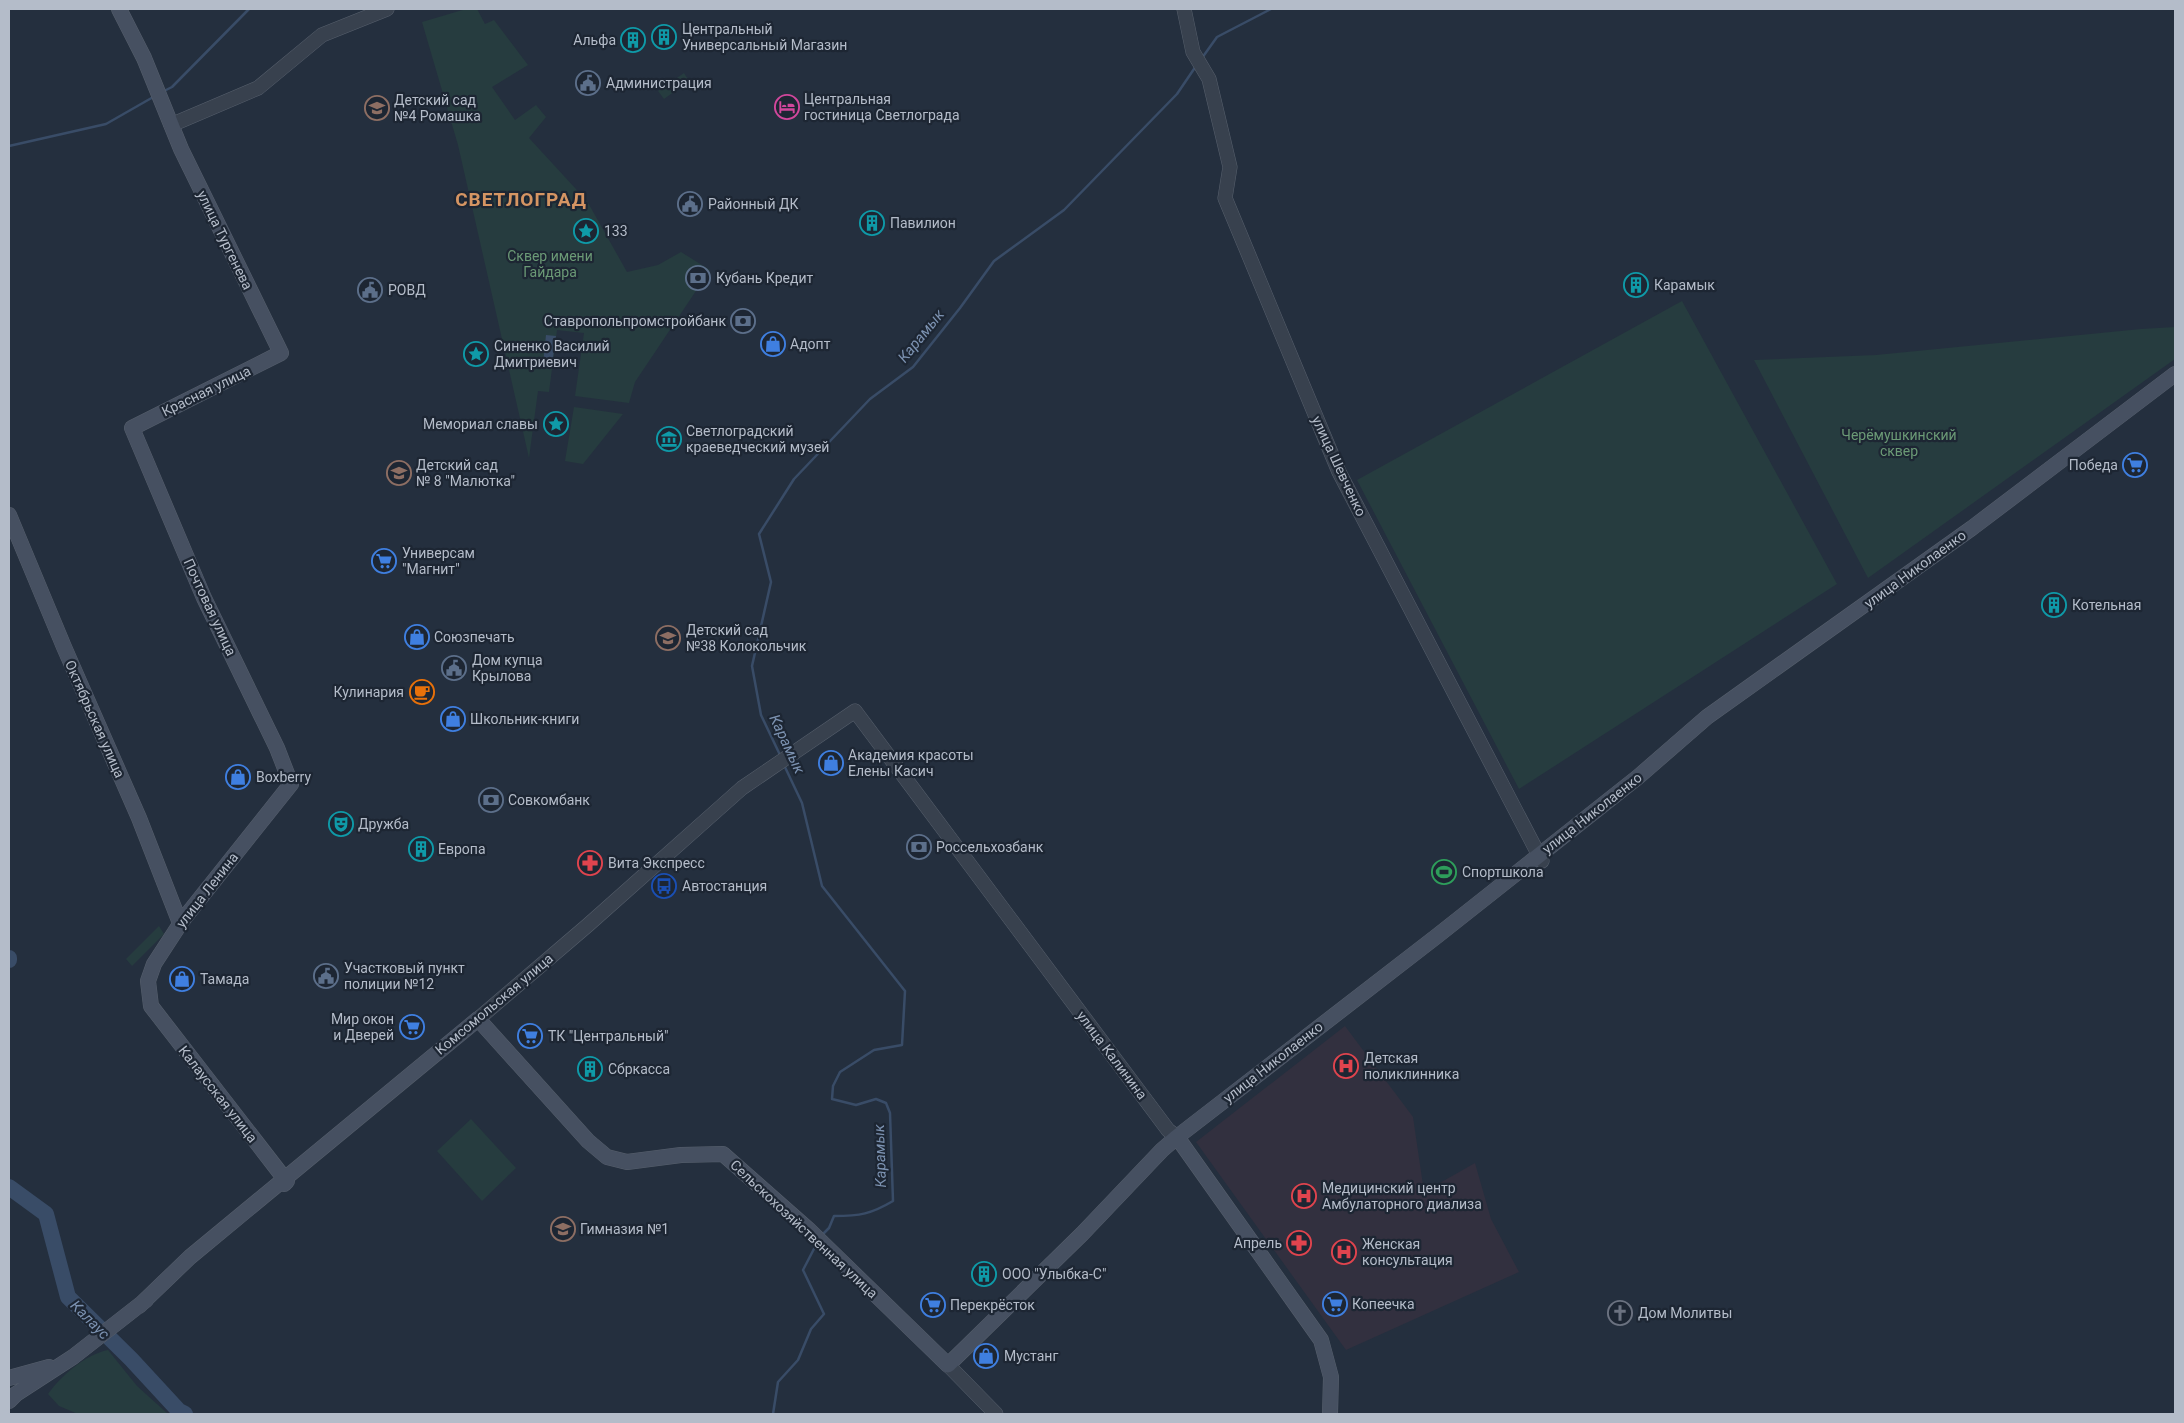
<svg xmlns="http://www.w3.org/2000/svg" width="2184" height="1423" font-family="Roboto,sans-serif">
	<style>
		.medical { fill: #32303f }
		.green { fill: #263c3f }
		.water { fill: #394c67 }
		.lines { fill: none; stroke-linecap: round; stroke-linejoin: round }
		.stream { stroke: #394c67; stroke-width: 2.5 }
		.river { stroke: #394c67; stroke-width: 16 }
		.tertiary-casing { stroke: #565f6c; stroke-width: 15 }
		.secondary-casing { stroke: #565f6c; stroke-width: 16 }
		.tertiary { stroke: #38414e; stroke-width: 14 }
		.secondary { stroke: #465061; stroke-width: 15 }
		.labels { text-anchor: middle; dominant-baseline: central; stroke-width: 4.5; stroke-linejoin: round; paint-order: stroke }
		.poi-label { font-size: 14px; fill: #b4bcc9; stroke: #1d2633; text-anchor: start }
		.street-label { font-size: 14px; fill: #b4bcc9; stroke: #1d2633 }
		.park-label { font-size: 14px; fill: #6b9a76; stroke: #1d2633 }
		.water-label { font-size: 15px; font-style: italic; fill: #7c92b1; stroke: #1d2633 }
		.district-label { font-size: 19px; font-weight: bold; letter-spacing: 1px; fill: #d59563; stroke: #1d2633 }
	</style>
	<rect width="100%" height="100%" fill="#242f3e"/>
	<path class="medical" d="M1345 1026 1413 1117 1424 1192 1475 1163 1491 1219 1519 1272 1346 1350 1196 1142Z"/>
	<path class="green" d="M466 9H477L485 24 494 20 528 65 492 87 515 120 536 105 546 117 529 138 587 201 627 272 658 265 681 252 710 270 635 382 629 403 575 396 584 333 557 330 549 392 538 391 529 458 458 145 422 22Z
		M684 73 689 81 664 99 658 91Z
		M1682 301 1837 584 1519 789 1357 480Z
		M2175 327V359L1868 578 1754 360 1876 355 2141 329Z
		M574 407 623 414 583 464 565 461Z
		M159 926 164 934 132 966 126 959Z
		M471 1119 516 1168 482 1201 437 1151Z
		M108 1350 137 1386 168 1414H78L59 1406 48 1394C62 1375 85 1355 108 1350Z"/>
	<path class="water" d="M546 335 556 336 552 365 543 364Z"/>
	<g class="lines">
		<path class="stream" d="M1202 58 1217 37 1271 9
			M164 91 172 87 249 9
			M9 146 106 124 155 96
			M781 757 761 715 752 666 771 582 759 534 794 479 870 399 913 367 960 308 994 261 1064 210 1177 94 1196 66
			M784 765 802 803 822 886 905 991 902 1045 874 1050 840 1072 833 1086 832 1099 856 1105 876 1099 886 1103 890 1113 893 1201C871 1214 860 1216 834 1216L829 1228 823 1234
			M773 1414 778 1382 798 1360 811 1329 824 1314 803 1270 816 1245"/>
		<path class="river" d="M9 958V960
			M9 1187 46 1214 68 1297 131 1359 179 1411 185 1414"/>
		<defs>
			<path id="tertiary" d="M1184 9 1193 52 1209 79 1230 167 1225 198 1339 472 1542 861
				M171 125 258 88 322 35 387 9
				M478 1019 588 925 742 788 855 711 1168 1130 1177 1137
				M948 1365 996 1414"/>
			<path id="secondary" d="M119 9 144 58 181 149 281 353 132 428 204 598 277 748 291 784 182 921 154 964 148 981 151 1006 284 1178 287 1181 284 1184
				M9 515 64 647 139 818 180 923
				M1177 1137 1321 1340 1331 1377 1330 1414
				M139 1306 190 1257 478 1019 588 1141 607 1157 627 1162 681 1155 723 1154 808 1229 948 1365 1082 1234 1162 1150 1177 1137 1437 936 1638 777 1707 717 1972 528 2175 374
				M9 1378 49 1367
				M9 1401 16 1394 73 1357 146 1300"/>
		</defs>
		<use href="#tertiary" class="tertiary-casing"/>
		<use href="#secondary" class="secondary-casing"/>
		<use href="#tertiary" class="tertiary"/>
		<use href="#secondary" class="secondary"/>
	</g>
	<defs>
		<symbol id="building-ring" viewBox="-11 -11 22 22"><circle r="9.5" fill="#1d2633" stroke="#0f9aa8" stroke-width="1.5"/><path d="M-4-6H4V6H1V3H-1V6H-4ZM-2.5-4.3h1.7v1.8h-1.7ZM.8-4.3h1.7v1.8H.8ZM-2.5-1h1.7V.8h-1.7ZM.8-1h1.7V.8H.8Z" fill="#0f9aa8"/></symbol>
		<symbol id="civic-ring" viewBox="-11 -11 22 22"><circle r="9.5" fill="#1d2633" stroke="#5c6f8a" stroke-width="1.5"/><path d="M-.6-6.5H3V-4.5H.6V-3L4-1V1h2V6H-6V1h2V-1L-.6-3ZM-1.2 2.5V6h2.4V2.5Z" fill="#5c6f8a"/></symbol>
		<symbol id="hotel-ring" viewBox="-11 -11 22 22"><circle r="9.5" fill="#1d2633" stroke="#d1479c" stroke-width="1.5"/><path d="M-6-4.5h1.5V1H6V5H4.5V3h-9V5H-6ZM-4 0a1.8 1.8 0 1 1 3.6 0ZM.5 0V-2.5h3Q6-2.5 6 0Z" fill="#d1479c"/></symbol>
		<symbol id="school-ring" viewBox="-11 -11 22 22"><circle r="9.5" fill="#1d2633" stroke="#8d6e63" stroke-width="1.5"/><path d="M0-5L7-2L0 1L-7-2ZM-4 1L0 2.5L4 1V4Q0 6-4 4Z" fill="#8d6e63"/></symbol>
		<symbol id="sight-ring" viewBox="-11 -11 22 22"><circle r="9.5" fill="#1d2633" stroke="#0f9aa8" stroke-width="1.5"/><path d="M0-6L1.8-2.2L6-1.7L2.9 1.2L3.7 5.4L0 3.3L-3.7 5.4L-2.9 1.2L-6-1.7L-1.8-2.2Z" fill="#0f9aa8"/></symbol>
		<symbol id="bank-ring" viewBox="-11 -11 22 22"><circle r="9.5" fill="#1d2633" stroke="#5c6f8a" stroke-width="1.5"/><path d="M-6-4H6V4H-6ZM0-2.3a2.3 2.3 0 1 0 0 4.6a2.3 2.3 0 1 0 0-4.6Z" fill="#5c6f8a"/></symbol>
		<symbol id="shop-ring" viewBox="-11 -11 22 22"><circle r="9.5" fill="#1d2633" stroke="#3f7fe0" stroke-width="1.5"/><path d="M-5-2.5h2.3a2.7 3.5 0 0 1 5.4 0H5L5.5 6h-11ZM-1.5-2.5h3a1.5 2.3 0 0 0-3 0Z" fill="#3f7fe0"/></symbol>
		<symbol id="museum-ring" viewBox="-11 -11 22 22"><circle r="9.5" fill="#1d2633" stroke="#0f9aa8" stroke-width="1.5"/><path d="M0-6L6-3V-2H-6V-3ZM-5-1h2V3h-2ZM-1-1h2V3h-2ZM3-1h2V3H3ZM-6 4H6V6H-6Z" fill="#0f9aa8"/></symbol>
		<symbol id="supermarket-ring" viewBox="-11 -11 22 22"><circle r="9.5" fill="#1d2633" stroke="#3f7fe0" stroke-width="1.5"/><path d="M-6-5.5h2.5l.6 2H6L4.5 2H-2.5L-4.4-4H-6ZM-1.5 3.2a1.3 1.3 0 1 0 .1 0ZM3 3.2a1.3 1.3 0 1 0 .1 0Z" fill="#3f7fe0"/></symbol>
		<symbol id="cafe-ring" viewBox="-11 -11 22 22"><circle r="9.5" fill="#1d2633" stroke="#e8710a" stroke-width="1.5"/><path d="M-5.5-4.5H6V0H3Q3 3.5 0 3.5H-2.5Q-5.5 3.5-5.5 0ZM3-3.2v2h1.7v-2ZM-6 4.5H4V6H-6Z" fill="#e8710a"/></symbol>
		<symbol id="theatre-ring" viewBox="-11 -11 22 22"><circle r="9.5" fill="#1d2633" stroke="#0f9aa8" stroke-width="1.5"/><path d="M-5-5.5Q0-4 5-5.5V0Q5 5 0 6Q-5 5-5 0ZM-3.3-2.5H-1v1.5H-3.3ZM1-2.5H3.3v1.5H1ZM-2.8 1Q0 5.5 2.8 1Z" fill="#0f9aa8"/></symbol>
		<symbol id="pharmacy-ring" viewBox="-11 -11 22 22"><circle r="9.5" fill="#1d2633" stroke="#e0444e" stroke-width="1.5"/><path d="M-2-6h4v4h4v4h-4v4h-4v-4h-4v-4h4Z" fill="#e0444e"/></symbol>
		<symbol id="stadium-ring" viewBox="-11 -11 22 22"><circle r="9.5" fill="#1d2633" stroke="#2e9e5b" stroke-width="1.5"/><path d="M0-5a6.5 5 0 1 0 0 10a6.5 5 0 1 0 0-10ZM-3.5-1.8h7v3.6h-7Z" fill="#2e9e5b"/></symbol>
		<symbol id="bus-ring" viewBox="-11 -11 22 22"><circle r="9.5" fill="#1d2633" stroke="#1a4fb4" stroke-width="1.5"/><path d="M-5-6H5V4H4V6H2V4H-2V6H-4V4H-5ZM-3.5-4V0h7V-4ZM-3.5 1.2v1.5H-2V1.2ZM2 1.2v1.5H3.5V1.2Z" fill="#1a4fb4"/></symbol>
		<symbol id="hospital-ring" viewBox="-11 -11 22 22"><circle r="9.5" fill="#1d2633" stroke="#e0444e" stroke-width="1.5"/><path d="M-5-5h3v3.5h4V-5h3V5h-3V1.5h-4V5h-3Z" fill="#e0444e"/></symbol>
		<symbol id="church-ring" viewBox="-11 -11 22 22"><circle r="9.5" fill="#1d2633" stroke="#6b7280" stroke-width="1.5"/><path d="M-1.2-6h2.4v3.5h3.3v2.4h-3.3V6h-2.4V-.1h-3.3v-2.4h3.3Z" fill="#6b7280"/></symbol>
	</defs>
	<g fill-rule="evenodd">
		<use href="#building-ring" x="650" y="23" width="28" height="28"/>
		<use href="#building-ring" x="619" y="26" width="28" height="28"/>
		<use href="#civic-ring" x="574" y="69" width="28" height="28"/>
		<use href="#hotel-ring" x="773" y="93" width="28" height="28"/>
		<use href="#school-ring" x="363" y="94" width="28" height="28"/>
		<use href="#civic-ring" x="676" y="190" width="28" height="28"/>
		<use href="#building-ring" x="858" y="209" width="28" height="28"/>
		<use href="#sight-ring" x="572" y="217" width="28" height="28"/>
		<use href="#bank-ring" x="684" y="264" width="28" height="28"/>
		<use href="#building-ring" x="1622" y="271" width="28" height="28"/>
		<use href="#civic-ring" x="356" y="276" width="28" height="28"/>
		<use href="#bank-ring" x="729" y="307" width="28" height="28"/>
		<use href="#shop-ring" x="759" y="330" width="28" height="28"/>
		<use href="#sight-ring" x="462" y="340" width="28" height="28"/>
		<use href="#sight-ring" x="542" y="410" width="28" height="28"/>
		<use href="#museum-ring" x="655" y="425" width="28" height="28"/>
		<use href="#supermarket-ring" x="2121" y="451" width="28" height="28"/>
		<use href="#school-ring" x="385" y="459" width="28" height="28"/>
		<use href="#supermarket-ring" x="370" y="547" width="28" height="28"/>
		<use href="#building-ring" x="2040" y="591" width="28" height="28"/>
		<use href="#shop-ring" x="403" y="623" width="28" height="28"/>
		<use href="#school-ring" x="654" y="624" width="28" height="28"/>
		<use href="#civic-ring" x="440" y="654" width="28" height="28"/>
		<use href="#cafe-ring" x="408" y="678" width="28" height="28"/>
		<use href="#shop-ring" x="439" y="705" width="28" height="28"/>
		<use href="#shop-ring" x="817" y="749" width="28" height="28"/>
		<use href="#shop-ring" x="224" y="763" width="28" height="28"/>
		<use href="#bank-ring" x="477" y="786" width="28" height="28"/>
		<use href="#theatre-ring" x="327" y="810" width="28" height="28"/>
		<use href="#bank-ring" x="905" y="833" width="28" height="28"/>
		<use href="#building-ring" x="407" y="835" width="28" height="28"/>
		<use href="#pharmacy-ring" x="576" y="849" width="28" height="28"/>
		<use href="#stadium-ring" x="1430" y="858" width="28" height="28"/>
		<use href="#bus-ring" x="650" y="872" width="28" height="28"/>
		<use href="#civic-ring" x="312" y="962" width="28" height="28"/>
		<use href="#shop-ring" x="168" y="965" width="28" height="28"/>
		<use href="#supermarket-ring" x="398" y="1013" width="28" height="28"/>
		<use href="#supermarket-ring" x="516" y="1022" width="28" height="28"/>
		<use href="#hospital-ring" x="1332" y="1052" width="28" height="28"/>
		<use href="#building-ring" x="576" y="1055" width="28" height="28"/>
		<use href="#hospital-ring" x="1290" y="1182" width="28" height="28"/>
		<use href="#school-ring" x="549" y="1215" width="28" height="28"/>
		<use href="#pharmacy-ring" x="1285" y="1229" width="28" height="28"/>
		<use href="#hospital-ring" x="1330" y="1238" width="28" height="28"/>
		<use href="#building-ring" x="970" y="1260" width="28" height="28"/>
		<use href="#supermarket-ring" x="1321" y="1290" width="28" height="28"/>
		<use href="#supermarket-ring" x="919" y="1291" width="28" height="28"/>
		<use href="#church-ring" x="1606" y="1299" width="28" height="28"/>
		<use href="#shop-ring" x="972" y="1342" width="28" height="28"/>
	</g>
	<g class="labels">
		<g class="poi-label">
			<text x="682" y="29">Центральный<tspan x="682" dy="16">Универсальный Магазин</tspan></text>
			<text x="616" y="40" text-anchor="end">Альфа</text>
			<text x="606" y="83">Администрация</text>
			<text x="804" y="99">Центральная<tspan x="804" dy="16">гостиница Светлограда</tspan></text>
			<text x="394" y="100">Детский сад<tspan x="394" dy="16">№4 Ромашка</tspan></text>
			<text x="708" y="204">Районный ДК</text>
			<text x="890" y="223">Павилион</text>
			<text x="604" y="231">133</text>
			<text x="716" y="278">Кубань Кредит</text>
			<text x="1654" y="285">Карамык</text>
			<text x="388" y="290">РОВД</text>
			<text x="726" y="321" text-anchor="end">Ставропольпромстройбанк</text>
			<text x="790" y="344">Адопт</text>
			<text x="494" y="346">Синенко Василий<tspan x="494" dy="16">Дмитриевич</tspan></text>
			<text x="538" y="424" text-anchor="end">Мемориал славы</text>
			<text x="686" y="431">Светлоградский<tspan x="686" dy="16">краеведческий музей</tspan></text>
			<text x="416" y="465">Детский сад<tspan x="416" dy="16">№ 8 "Малютка"</tspan></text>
			<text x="2118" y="465" text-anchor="end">Победа</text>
			<text x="402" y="553">Универсам<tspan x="402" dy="16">"Магнит"</tspan></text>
			<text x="2072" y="605">Котельная</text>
			<text x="686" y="630">Детский сад<tspan x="686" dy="16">№38 Колокольчик</tspan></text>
			<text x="434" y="637">Союзпечать</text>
			<text x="472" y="660">Дом купца<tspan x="472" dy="16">Крылова</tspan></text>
			<text x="404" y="692" text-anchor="end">Кулинария</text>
			<text x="470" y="719">Школьник-книги</text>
			<text x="848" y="755">Академия красоты<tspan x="848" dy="16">Елены Касич</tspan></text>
			<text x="256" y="777">Boxberry</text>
			<text x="508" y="800">Совкомбанк</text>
			<text x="358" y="824">Дружба</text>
			<text x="936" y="847">Россельхозбанк</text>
			<text x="438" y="849">Европа</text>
			<text x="608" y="863">Вита Экспресс</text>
			<text x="1462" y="872">Спортшкола</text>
			<text x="682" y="886">Автостанция</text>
			<text x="344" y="968">Участковый пункт<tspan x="344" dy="16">полиции №12</tspan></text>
			<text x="200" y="979">Тамада</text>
			<text x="394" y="1019" text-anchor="end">Мир окон<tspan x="394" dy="16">и Дверей</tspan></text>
			<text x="548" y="1036">ТК "Центральный"</text>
			<text x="1364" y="1058">Детская<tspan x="1364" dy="16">поликлинника</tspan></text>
			<text x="608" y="1069">Сбркасса</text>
			<text x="1322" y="1188">Медицинский центр<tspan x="1322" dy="16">Амбулаторного диализа</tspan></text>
			<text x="580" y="1229">Гимназия №1</text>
			<text x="1282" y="1243" text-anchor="end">Апрель</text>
			<text x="1362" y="1244">Женская<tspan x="1362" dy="16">консультация</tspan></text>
			<text x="1002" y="1274">ООО "Улыбка-С"</text>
			<text x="1352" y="1304">Копеечка</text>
			<text x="950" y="1305">Перекрёсток</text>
			<text x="1638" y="1313">Дом Молитвы</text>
			<text x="1004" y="1356">Мустанг</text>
		</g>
		<g class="street-label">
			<text transform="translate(225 240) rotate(64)">улица Тургенева</text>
			<text transform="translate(206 391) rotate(-26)">Красная улица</text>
			<text transform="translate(1339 466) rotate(65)">улица Шевченко</text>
			<text transform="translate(1915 569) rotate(-36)">улица Николаенко</text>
			<text transform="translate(210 607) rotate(65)">Почтовая улица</text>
			<text transform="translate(95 719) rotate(66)">Октябрьская улица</text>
			<text transform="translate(1592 813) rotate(-38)">улица Николаенко</text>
			<text transform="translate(207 890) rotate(-52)">улица Ленина</text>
			<text transform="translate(494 1004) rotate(-40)">Комсомольская улица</text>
			<text transform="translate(1112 1055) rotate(53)">улица Калинина</text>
			<text transform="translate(1273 1062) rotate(-38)">улица Николаенко</text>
			<text transform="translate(218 1094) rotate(52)">Калаусская улица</text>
			<text transform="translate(804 1229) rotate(43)">Сельскохозяйственная улица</text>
		</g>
		<g class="park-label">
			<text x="550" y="256">Сквер имени<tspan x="550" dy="16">Гайдара</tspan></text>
			<text x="1899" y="435">Черёмушкинский<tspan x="1899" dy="16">сквер</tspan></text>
		</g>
		<g class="water-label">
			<text transform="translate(921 336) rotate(-51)">Карамык</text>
			<text transform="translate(787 744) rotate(65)">Карамык</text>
			<text transform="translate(880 1156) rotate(-92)">Карамык</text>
			<text transform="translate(90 1320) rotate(45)">Калаус</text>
		</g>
		<g class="district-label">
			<text x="521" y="199">СВЕТЛОГРАД</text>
		</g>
	</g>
	<rect width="2184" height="1423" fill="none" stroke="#b4bcc9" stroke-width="20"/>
</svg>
